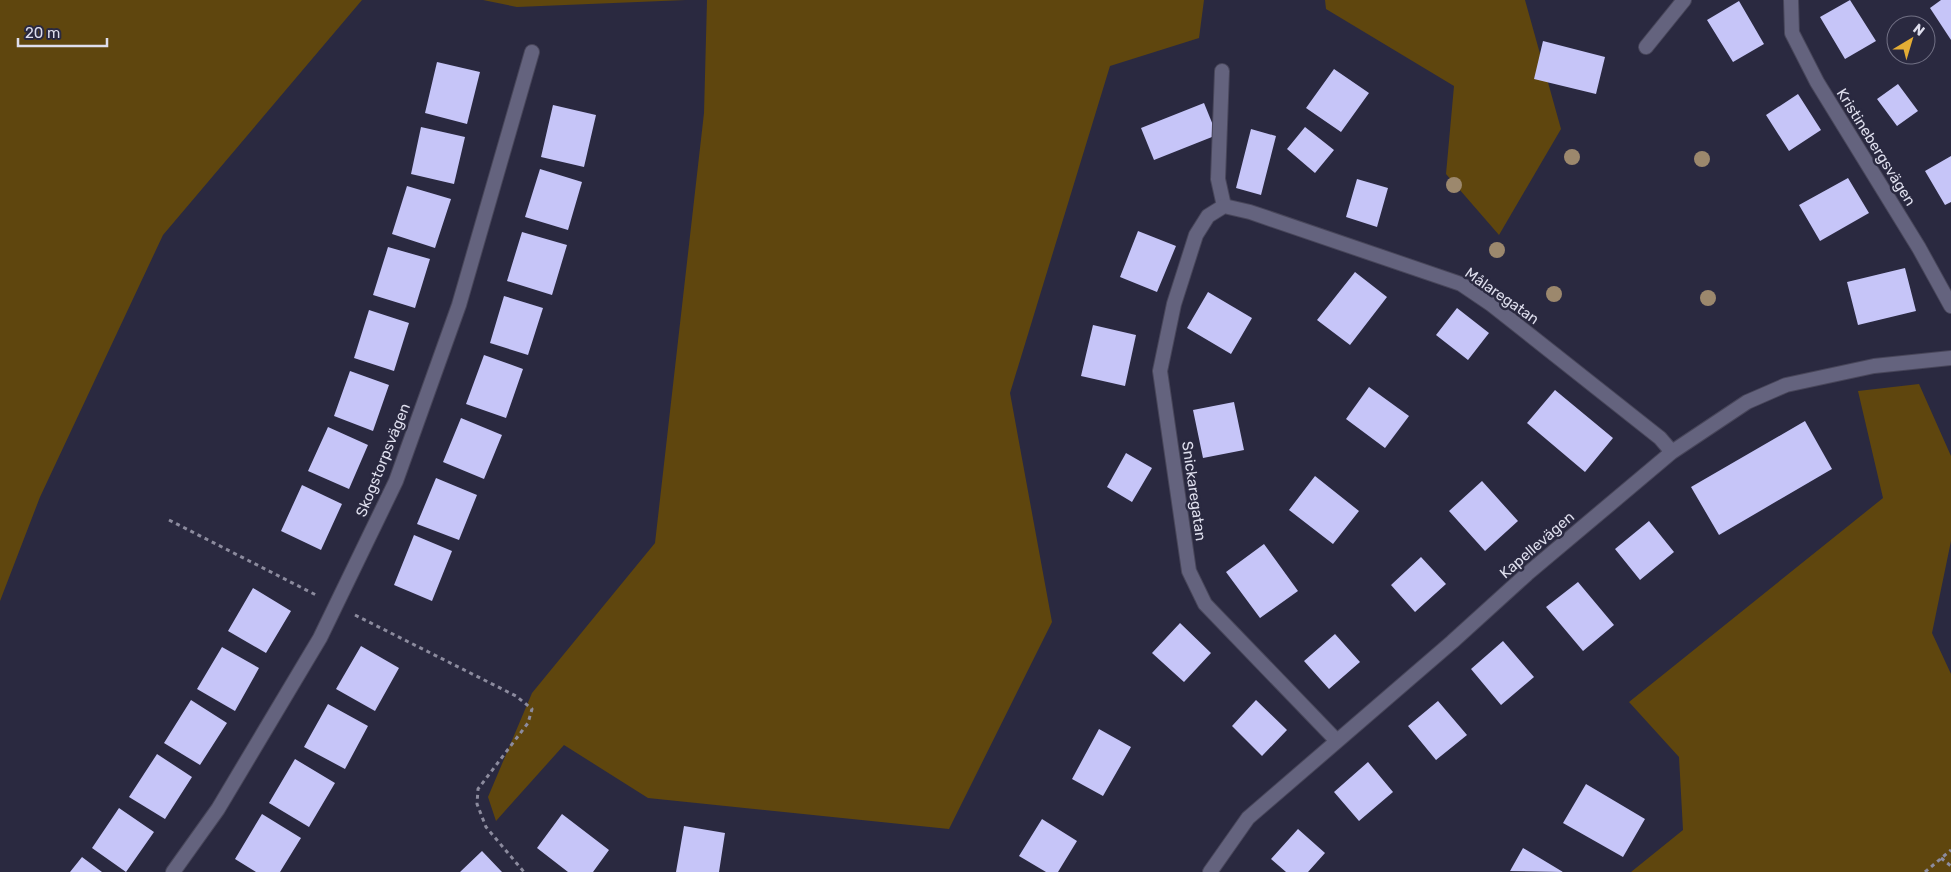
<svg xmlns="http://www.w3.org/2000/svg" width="1951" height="872" font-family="Rubik,sans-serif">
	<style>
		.green { fill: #5f460e }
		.building { fill: #c6c5f8 }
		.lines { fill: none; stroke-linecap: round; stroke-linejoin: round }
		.service-casing { stroke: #48465a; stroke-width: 16 }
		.minor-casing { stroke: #48465a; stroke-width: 16 }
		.path { stroke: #8c8b9e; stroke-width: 3; stroke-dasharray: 4 4; stroke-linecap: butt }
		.service { stroke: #64637e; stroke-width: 14 }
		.minor { stroke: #64637e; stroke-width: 14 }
		.tree { fill: #9c886d }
		.labels { text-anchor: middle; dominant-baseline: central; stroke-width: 5; stroke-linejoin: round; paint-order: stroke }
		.street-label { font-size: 15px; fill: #dedeed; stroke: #2a2940 }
	</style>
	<rect width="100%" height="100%" fill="#2a2940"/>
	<path class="green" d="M0 0H362L163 235 40 497 0 601Z
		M483 0H686L517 7Z
		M707 0H1204L1199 38 1110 66 1010 393 1052 622 949 829 648 798 564 745 496 821 488 797 532 693 655 543 704 113Z
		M1325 0H1525L1561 129 1499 235 1446 174 1454 86 1326 9Z
		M1919 384 1951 456V541L1932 633 1951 674V872H1631L1683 830 1679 757 1629 702 1883 498 1858 391Z"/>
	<path class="building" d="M1850 0 1876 41 1845 59 1820 17Z
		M1941 0H1951V40L1930 8Z
		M1739 1 1764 44 1733 62 1707 20Z
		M1543 41 1605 57 1596 94 1534 79Z
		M437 62 480 72 467 124 425 113Z
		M1334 69 1369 93 1341 132 1306 108Z
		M1898 84 1918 111 1897 126 1877 99Z
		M1798 94 1821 130 1789 151 1766 115Z
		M1204 103 1217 135 1154 160 1141 128Z
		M553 105 596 115 584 167 541 157Z
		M421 127 465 137 454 184 411 174Z
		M1305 127 1334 150 1315 173 1287 149Z
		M1251 129 1276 136 1261 195 1236 188Z
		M1951 156V202L1945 205 1925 171Z
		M540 169 582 182 568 230 525 217Z
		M1848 178 1869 213 1820 241 1799 205Z
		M1357 179 1388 188 1377 227 1346 217Z
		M407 186 451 199 435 248 392 234Z
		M1138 231 1176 246 1157 292 1120 277Z
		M522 232 567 245 552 295 507 281Z
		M388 247 430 259 415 308 373 295Z
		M1905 268 1916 311 1858 325 1847 282Z
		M1355 272 1387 297 1350 345 1317 320Z
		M1208 292 1252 318 1231 354 1187 328Z
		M504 296 543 308 528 355 490 343Z
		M1457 308 1489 333 1468 360 1436 335Z
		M369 310 409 323 394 371 354 358Z
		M1093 325 1136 335 1125 386 1081 376Z
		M484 355 523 369 506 418 466 404Z
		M350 371 389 385 373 431 334 416Z
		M1369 387 1409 416 1385 448 1346 419Z
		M1555 390 1613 438 1585 472 1527 423Z
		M1234 402 1244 450 1203 458 1193 410Z
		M461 418 502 435 484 479 443 462Z
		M1805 421 1832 469 1719 535 1691 487Z
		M328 427 368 445 349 489 308 471Z
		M1126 453 1152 468 1132 502 1107 487Z
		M1315 476 1359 511 1333 544 1289 510Z
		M436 478 477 495 459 540 417 524Z
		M1482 481 1518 521 1485 551 1449 511Z
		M302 485 342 504 321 550 281 531Z
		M1649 521 1674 552 1640 580 1615 549Z
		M414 535 452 551 432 601 394 585Z
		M1264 544 1298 591 1260 618 1226 572Z
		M1421 557 1446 584 1415 612 1391 585Z
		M1578 582 1614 625 1583 651 1546 607Z
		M253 588 291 611 266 653 228 631Z
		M1180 623 1211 653 1184 682 1152 653Z
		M1335 634 1360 662 1329 689 1304 661Z
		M1503 641 1534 677 1501 705 1471 669Z
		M361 646 399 668 375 711 336 689Z
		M222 647 259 668 235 711 197 689Z
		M191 700 227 723 200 765 164 743Z
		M1256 700 1287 730 1262 756 1232 726Z
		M1438 701 1467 735 1436 760 1408 726Z
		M328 704 368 726 345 769 304 747Z
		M1099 729 1131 747 1103 796 1072 779Z
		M157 754 192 777 165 819 129 797Z
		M295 759 335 783 309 827 269 803Z
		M1368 762 1393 792 1359 821 1334 792Z
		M1586 784 1645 819 1623 857 1563 823Z
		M119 808 154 832 126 872 92 848Z
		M262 814 301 838 280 872H256L235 859Z
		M562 814 609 850 593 872H568L537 848Z
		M1042 819 1077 841 1058 872H1046L1019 856Z
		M684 826 725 833 719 872H676Z
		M1298 829 1325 853 1308 872H1286L1271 859Z
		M1523 848 1563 872 1510 871Z
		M482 851 502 872H460Z
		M82 857 102 872H70Z"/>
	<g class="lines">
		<defs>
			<path id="service" d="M1646 47 1684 0
				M1222 71 1218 179 1224 206"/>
			<path id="minor" d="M1791 0 1792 33 1817 82 1919 248 1951 306
				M1337 741 1205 604 1189 571 1160 371 1174 304 1196 235 1208 216 1224 206 1250 212 1461 284 1492 305 1660 438 1672 452
				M173 872 218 809 320 638 396 481 459 305 532 52
				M1210 872 1248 818 1452 642 1527 574 1672 452 1747 402 1786 385 1874 366 1951 358"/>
		</defs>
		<use href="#service" class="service-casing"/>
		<use href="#minor" class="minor-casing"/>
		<path class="path" d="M169 520 316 595
			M355 615 516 696 532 709 528 723 478 789 477 804 486 827 524 872
			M1941 858 1951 866
			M1925 872 1951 850"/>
		<use href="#service" class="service"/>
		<use href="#minor" class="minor"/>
	</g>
	<g class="tree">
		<circle cx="1572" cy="157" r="8"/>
		<circle cx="1702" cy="159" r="8"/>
		<circle cx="1454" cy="185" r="8"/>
		<circle cx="1497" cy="250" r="8"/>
		<circle cx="1554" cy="294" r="8"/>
		<circle cx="1708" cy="298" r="8"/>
	</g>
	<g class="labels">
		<g class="street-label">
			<text transform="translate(1876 147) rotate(58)">Kristinebergsvägen</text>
			<text transform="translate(1502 296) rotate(35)">Målaregatan</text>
			<text transform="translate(383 460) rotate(-68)">Skogstorpsvägen</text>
			<text transform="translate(1194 491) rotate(82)">Snickaregatan</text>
			<text transform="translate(1537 545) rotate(-41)">Kapellevägen</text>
		</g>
	</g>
	<g transform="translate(1911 40) rotate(38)"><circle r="24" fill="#2a2940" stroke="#727185"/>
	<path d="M0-4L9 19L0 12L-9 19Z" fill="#e4ad35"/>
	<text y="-8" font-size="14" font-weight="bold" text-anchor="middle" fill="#dedeed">N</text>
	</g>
	<path d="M18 38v8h89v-8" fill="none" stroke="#dedeed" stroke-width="2.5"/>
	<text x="25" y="38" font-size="15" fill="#dedeed" stroke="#2a2940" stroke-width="4" paint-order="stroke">20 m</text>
</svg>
